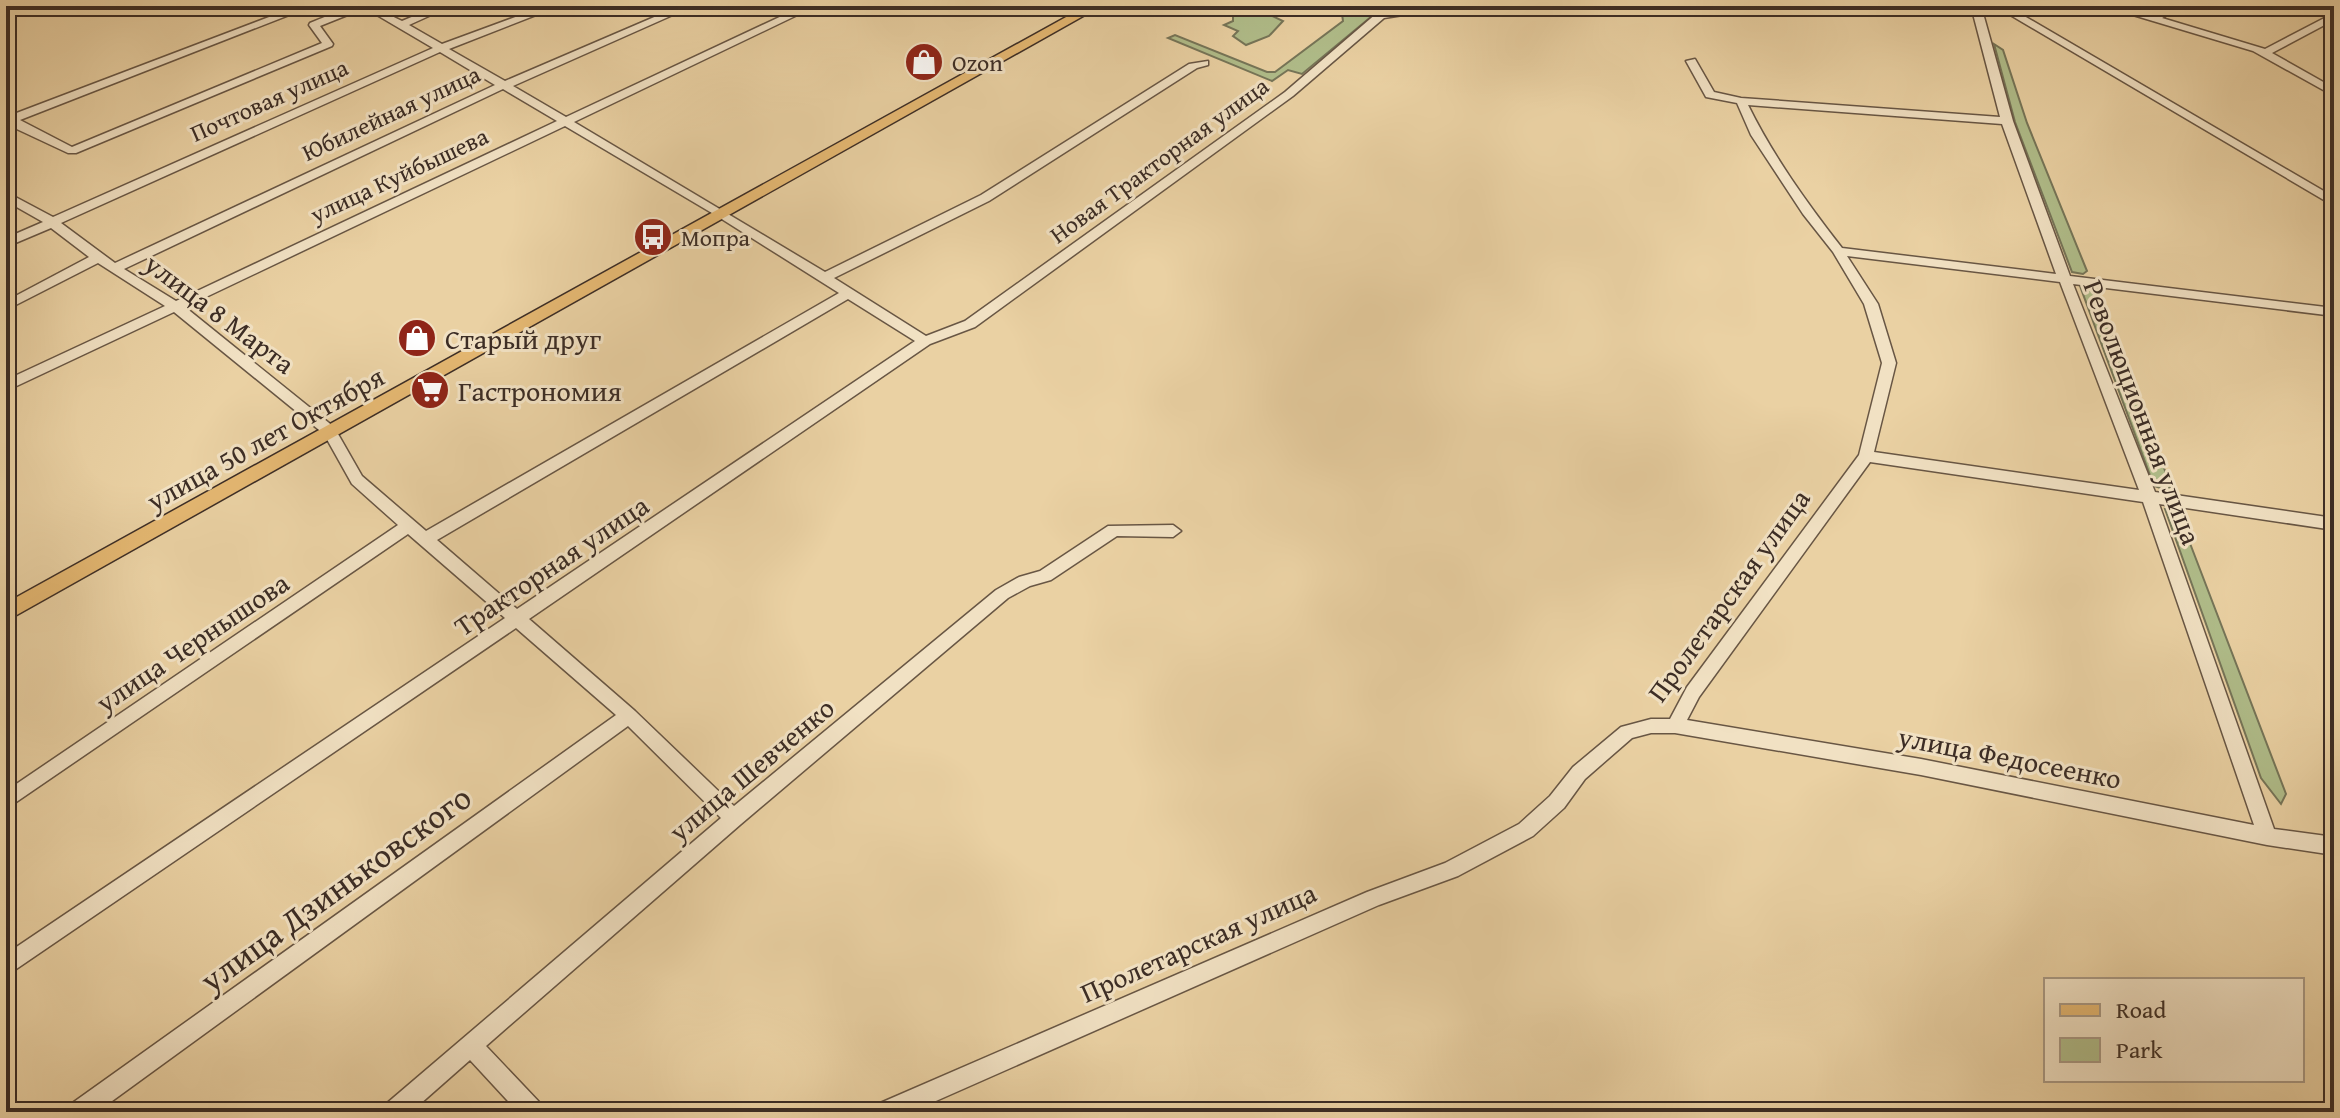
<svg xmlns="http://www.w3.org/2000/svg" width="2340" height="1118" font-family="'Gentium Book Plus',serif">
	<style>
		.green { fill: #b0bd8a; stroke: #767558; stroke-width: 2 }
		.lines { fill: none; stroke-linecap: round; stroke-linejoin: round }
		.minor-casing { stroke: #685644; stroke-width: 3 }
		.major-casing { stroke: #3c2d25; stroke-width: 3 }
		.minor { fill: #f1e1c3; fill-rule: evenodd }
		.major { fill: #e5b872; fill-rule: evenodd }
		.labels { text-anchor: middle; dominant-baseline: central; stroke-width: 6; stroke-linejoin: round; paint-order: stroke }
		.far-poi-label { font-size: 24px; fill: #3c2d25; stroke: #f1e1c3; text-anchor: start }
		.far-street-label { font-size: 24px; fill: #3c2d25; stroke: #f1e1c3 }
		.street-label { font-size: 28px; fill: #3c2d25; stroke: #f1e1c3 }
		.poi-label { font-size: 28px; fill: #3c2d25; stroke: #f1e1c3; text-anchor: start }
		.near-street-label { font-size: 34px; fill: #3c2d25; stroke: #f1e1c3 }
	</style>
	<rect width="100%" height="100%" fill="#ead1a3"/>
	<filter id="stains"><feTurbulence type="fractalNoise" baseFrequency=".0025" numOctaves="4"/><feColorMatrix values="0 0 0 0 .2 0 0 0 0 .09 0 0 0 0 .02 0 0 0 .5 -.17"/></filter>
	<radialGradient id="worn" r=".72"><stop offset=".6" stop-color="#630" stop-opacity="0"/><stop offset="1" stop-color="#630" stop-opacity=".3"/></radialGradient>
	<path class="green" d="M1302 6H1368L1372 16 1302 74 1288 70 1272 81 1168 38 1175 35 1267 72H1275L1343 21 1342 14 1318 6 1299 8Z
		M1239 11 1266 13 1283 21 1269 36 1246 45 1233 36 1238 31 1224 25 1233 21V16Z
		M1994 44 2003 50 2027 123 2087 271 2083 274 2072 272 2015 122Z
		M2080 286 2091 288 2097 298 2171 486 2167 490 2154 486Z
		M2165 509 2178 512 2286 794 2281 804 2261 778Z"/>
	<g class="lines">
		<defs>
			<path id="minor" d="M25 6H40L6 19V13Z
				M298 6H312L20 120 72 147 322 43 309 25 310 23C353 6 360 0 402 21L438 6H451L409 25 442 44 545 6H559L449 49 505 81 680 6H693L513 86 566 117 803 6H816L574 122 825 272 981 195 1189 64 1208 61V65L1197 68 989 201 834 278 926 336 965 321 1285 92 1377 13C1391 10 1403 6 1416 6L1403 15 1384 18 1293 96 975 327 930 344 529 619 635 711 734 806 996 590 1019 577 1040 571 1108 526 1173 525 1181 531 1173 537 1117 536 1051 580 1030 586 1008 598 741 824 486 1046 541 1104 544 1112H518L470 1060 411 1112H383L386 1104 721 818 628 726 97 1112H68L71 1104 616 715 516 628 6 976V954L505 618 408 534 6 809V791L398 525 352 484 324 434 174 312 6 391V380L165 306 98 263 6 310V301L89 257 51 228 6 247V238L43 222 6 201V192L53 217 433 48 365 8 320 26 333 44 332 46 76 153H68L6 124V117ZM440 52 495 85 115 263 61 223ZM503 89 557 121 176 301 124 269ZM565 126 717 216 839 293 426 531 362 476 334 427 185 307ZM848 299 915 341 517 609 437 540Z
				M1971 6H1981L2013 121 2070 276 2334 308V316L2073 284 2155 492 2334 518V530L2159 504 2274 829 2334 837V855L2267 845 1921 775 1675 733H1651L1632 738 1585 779 1564 808 1533 836 1458 876 1379 905 911 1112H875L878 1104 1367 892 1445 863 1519 824 1550 796 1573 767 1621 727 1651 719H1670L1687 687 1859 455 1882 363 1864 304 1833 252 1803 214 1751 135 1737 103 1706 97 1686 61 1695 59 1714 92 1741 98 2000 117ZM1748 105 2002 124 2056 274 1842 248C1807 203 1773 156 1748 105ZM1847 256 2060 282 2139 490 1874 452 1896 363 1878 304ZM1870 462 2143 502 2254 825 1921 759 1687 720 1699 697Z
				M1995 6H2007L2334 197V206Z
				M2103 6H2119L2153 16 2170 6H2182L2162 18 2265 49 2334 13V20L2272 53 2334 88V96L2253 51Z"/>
			<path id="major" d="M1086 6H1101L6 621V603Z"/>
		</defs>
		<use href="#minor" class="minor-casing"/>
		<use href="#major" class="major-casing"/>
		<use href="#minor" class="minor"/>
		<use href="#major" class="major"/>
	</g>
	<defs>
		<symbol id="shop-disc" viewBox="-11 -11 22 22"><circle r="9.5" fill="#8f2418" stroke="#f1e1c3"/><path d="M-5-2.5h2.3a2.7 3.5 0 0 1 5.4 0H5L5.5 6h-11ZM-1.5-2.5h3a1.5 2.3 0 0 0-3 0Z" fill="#fff"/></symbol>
		<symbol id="bus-disc" viewBox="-11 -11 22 22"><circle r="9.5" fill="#8f2418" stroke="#f1e1c3"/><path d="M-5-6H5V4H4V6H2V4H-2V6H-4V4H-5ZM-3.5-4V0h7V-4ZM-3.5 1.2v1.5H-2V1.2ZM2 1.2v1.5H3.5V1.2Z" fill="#fff"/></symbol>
		<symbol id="supermarket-disc" viewBox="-11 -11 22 22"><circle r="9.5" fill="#8f2418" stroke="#f1e1c3"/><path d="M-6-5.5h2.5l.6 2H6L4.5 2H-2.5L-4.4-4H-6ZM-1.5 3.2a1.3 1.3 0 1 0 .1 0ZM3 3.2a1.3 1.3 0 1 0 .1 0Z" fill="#fff"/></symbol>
	</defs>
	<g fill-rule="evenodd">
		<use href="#shop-disc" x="902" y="40" width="44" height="44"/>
		<use href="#bus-disc" x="631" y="215" width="44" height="44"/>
		<use href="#shop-disc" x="395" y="316" width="44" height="44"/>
		<use href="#supermarket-disc" x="408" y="368" width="44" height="44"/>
	</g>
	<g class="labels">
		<g class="far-poi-label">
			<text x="952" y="62">Ozon</text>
			<text x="681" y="237">Мопра</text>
		</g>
		<g class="far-street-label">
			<text transform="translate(269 100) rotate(-24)">Почтовая улица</text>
			<text transform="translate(391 113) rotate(-25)">Юбилейная улица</text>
			<text transform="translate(1159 160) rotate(-36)">Новая Тракторная улица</text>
			<text transform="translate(399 175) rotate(-25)">улица Куйбышева</text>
		</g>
		<g class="street-label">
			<text transform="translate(220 313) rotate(37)">улица 8 Марта</text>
			<text transform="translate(2143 412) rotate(69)">Революционная улица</text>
			<text transform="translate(265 438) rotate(-29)">улица 50 лет Октября</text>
			<text transform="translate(551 565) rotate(-34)">Тракторная улица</text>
			<text transform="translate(1728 595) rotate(-54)">Пролетарская улица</text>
			<text transform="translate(192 642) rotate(-34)">улица Чернышова</text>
			<text transform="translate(2010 757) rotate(11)">улица Федосеенко</text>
			<text transform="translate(751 769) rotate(-40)">улица Шевченко</text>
			<text transform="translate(1198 942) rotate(-24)">Пролетарская улица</text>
		</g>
		<g class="poi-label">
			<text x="445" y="338">Старый друг</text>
			<text x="458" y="390">Гастрономия</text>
		</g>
		<g class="near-street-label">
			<text transform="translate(335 888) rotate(-36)">улица Дзиньковского</text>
		</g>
	</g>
	<rect width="2340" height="1118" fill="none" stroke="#ead1a3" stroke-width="32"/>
	<rect x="8" y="8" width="2324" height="1102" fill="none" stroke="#3c2d25" stroke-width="4"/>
	<rect x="16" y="16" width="2308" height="1086" fill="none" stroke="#3c2d25" stroke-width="2"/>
	<rect x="2044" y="978" width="260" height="104" fill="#f1e1c3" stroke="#a99984" stroke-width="2"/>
	<rect x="2060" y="1004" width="40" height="12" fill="#e5b872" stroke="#a99984" stroke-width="2"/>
	<text x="2116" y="1018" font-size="24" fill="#3c2d25">Road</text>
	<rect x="2060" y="1038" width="40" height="24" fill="#b0bd8a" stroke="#a99984" stroke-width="2"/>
	<text x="2116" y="1058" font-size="24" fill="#3c2d25">Park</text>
	<rect width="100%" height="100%" filter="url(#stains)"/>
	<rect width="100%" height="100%" fill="url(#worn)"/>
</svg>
